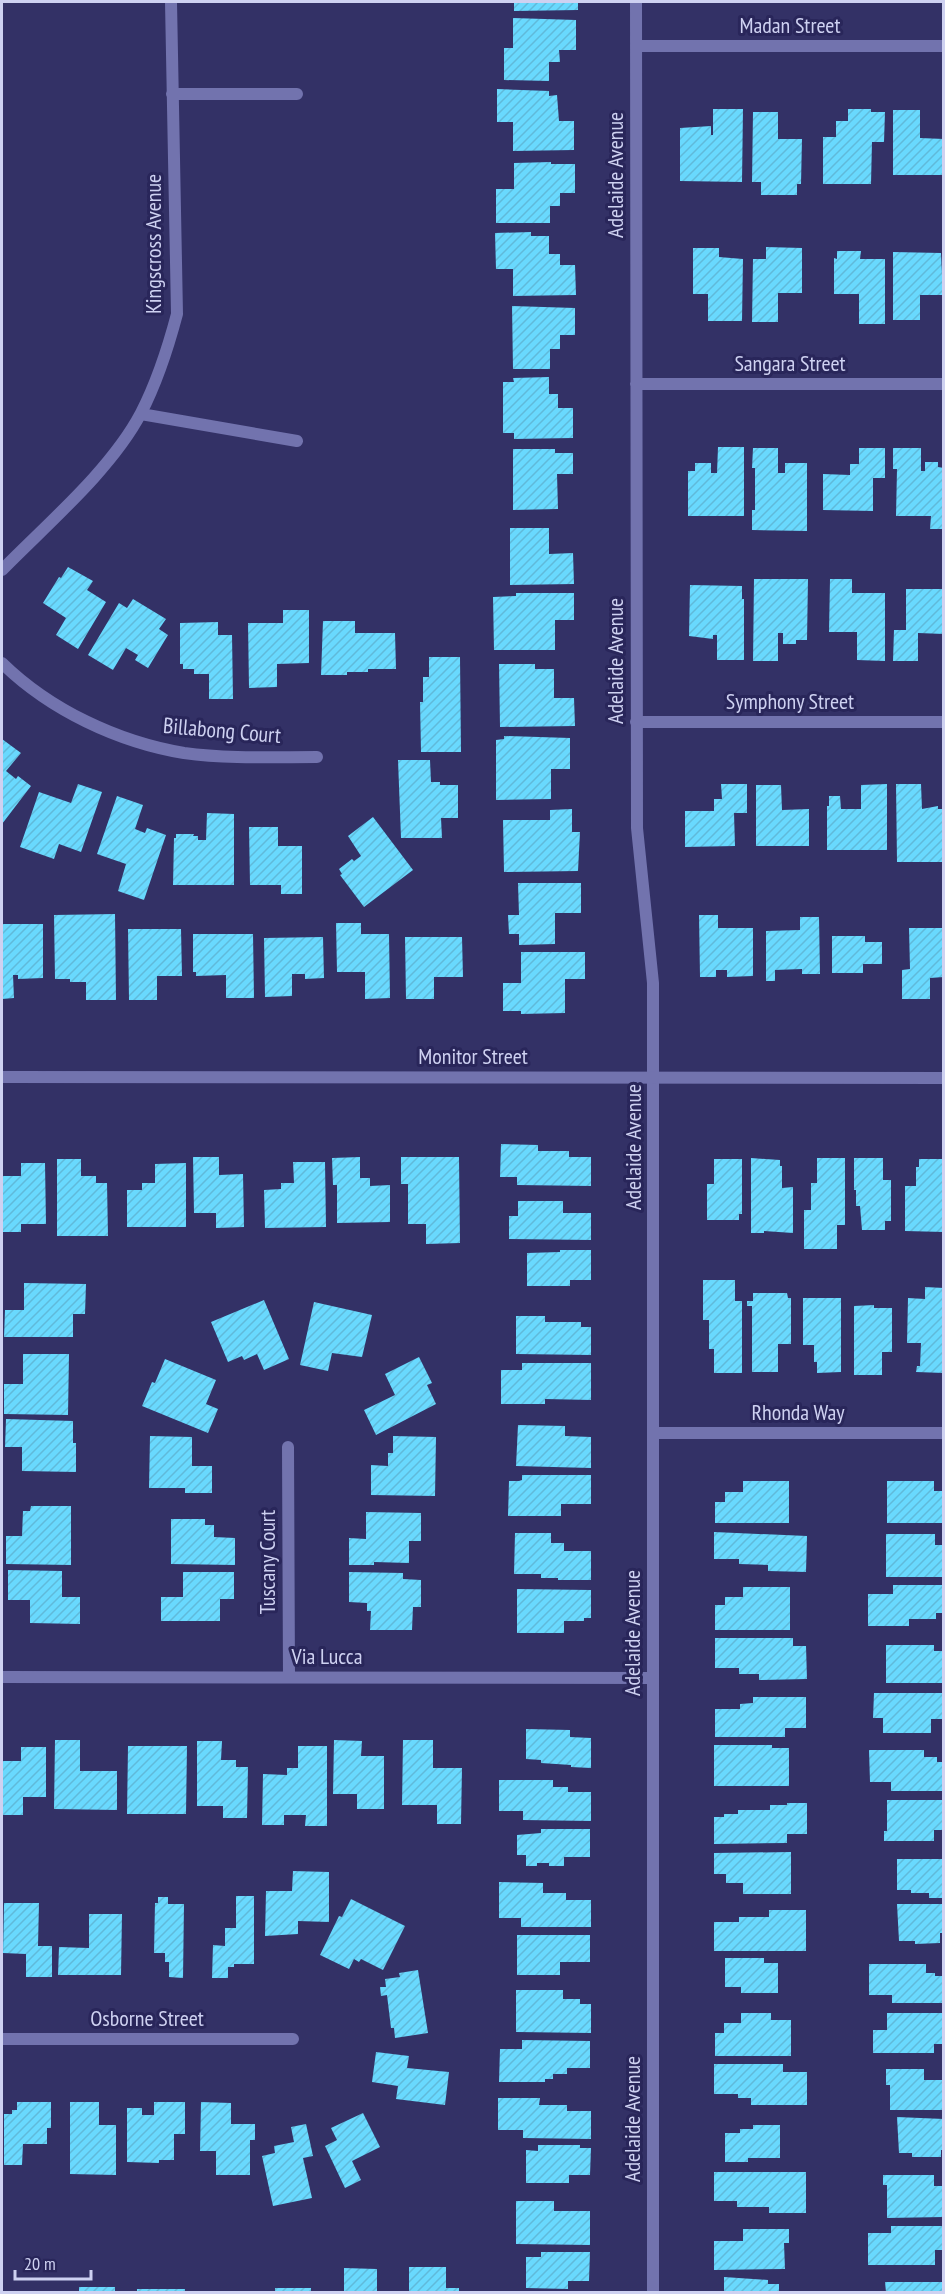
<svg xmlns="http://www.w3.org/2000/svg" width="945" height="2294" font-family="'PT Sans Narrow',sans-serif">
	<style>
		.building { fill: url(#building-hatch) }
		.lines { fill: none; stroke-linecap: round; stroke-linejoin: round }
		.minor { stroke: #7273ae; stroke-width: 12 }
		.tertiary { stroke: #7273ae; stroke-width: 12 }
		.labels { text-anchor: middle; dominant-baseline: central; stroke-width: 6; stroke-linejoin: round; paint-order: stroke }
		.street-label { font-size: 22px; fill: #ced1f1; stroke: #29265a }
	</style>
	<defs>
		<pattern id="building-hatch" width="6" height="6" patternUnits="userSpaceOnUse" patternTransform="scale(1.5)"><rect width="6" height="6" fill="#69d9fe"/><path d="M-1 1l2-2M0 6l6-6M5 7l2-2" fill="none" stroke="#60bada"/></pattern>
	</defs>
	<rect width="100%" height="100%" fill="#333166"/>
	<path class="building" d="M514 2H578V10L514 11Z
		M513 18 576 20V50H559L560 62H549V81L504 80V48H513Z
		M497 89 549 91V96L557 95 559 121H574V150L513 151V122H497Z
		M713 109H743L742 182 680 181V128L711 126V135H713Z
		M848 109H871V112H885L884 142H872L871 184H823V137H836V121H848Z
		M893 110H920V138L944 139V175H893Z
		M753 112H778V139H802L801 184H797V195H761V182H752Z
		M551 162V164H575V193H560V206H550V223H496V189H514V163Z
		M531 232V236H549V254H560V265H575L576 295 513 296V269H496L495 233Z
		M766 247 802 248V293H778V322H752L753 259H766Z
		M693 248H719V257L743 259 742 321H708V294H693Z
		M837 251H861L860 259H885V324H859V294H834V258L837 259Z
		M893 252 941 253 943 295H920V320H893Z
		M512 306 575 308V335H560V349H550V369H513Z
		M549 377V394H558V408H573V438L514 439V433H503V382H514L513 378Z
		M718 447H744V516H688V471H695V463H711V473H717Z
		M753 448H778V473H785V463H807V531L752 530V510H755V468H752Z
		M859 448H885V478H873V511L823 510V474L850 475V464H859Z
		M893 448H921V471H925V462H938V467L944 468V529H930L931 516H896L897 469H893Z
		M513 449H555V453H573V474H557L558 509 513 510Z
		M510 528H549V554L573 553 574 584 510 585Z
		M68 567 93 581 87 590 106 602 78 649 56 635 66 618 43 603 59 577 61 578Z
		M754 579H808L807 640H796V644H783V633H778V661H753Z
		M830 579H852V593H885V661L857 660V632H829Z
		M690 585 742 586V599H744V660H717V635H713V639L689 636Z
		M906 589H944V634L918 633V661H893L894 630H906Z
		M516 593H574V620H555V650H494L493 597 516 596Z
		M133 599 166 619 159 629 168 635 148 668 135 660 138 655 126 648 113 670 88 655 119 603 127 608Z
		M283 610H309V663L277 664V687L249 688 248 623H283Z
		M323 621H355V633H395L396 669H368V672H347V675H321Z
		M218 622V635H232L233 699H209V674H194V669H183V664H180V623Z
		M429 657H460L461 752H421L420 702H423V677H429Z
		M499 664H535V669H554V698H574L575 726 500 727Z
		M504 736 570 738V769H551V799L496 800V740L504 739Z
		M2 739 21 753 6 771 16 779 18 776 31 786 2 824Z
		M398 760H430L431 782H440V785H458V818H441L442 838H401Z
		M78 784 102 792 81 852 59 844 54 859 20 847 39 792 71 803Z
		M721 784H747V813H734L735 846 685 847V811H714V799H722Z
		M887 784V850H827V806H829V796H840L841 809H861V785Z
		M896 784H921L922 809 938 806V809H944V862H897Z
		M756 785H781L782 810 809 809V846H756Z
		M117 796 143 805 135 829 145 833 147 828 166 835 144 900 118 891 126 864 97 854Z
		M572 809V832H580L578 871 504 872 503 820H550V810Z
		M207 813 234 814V885H173L174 838H176V834H194L193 836H198V840H206Z
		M373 817 413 870 364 907 340 875 342 874 339 869 352 859 354 861 361 856 348 836Z
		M249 827H278V846H302V894H281V885H250Z
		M518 883H581V913H555V944L519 945V934H509L508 915H519Z
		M115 914 116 1000H86V982H70V979H55L54 915Z
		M699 915H718V928H753V976L727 977V970H716V977H700Z
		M800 917H819L820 974H802V969L775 970V981H766V931L800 930Z
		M336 923H361V934H389L390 998 365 999V972H337Z
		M2 924H43V978L18 979V975H13L14 998 2 999Z
		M909 928H944V977L930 978V999H902V970L910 969Z
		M128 929H181L182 976H157V1000H129Z
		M193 934H253L254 998H226V975L196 976V972H193Z
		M832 936H865V942H882V964H863V973H832Z
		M323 937 324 978 305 979V974H292V996L265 997 264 938Z
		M405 937H462L463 977H434V999H406Z
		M521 952H585V979H565V1013L521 1014V1011H503V983H521Z
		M501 1144 538 1145V1151H569V1157H591V1186L517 1185V1177H500Z
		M193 1157H219V1175L243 1174 244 1227 216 1228V1213H194Z
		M360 1157V1178H370V1186L390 1185V1222L337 1223V1185H333L332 1158Z
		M401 1157H459L460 1243 426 1244V1224H408V1184H401Z
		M751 1158 780 1160V1166H782V1188L793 1187V1233L764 1231V1233H751Z
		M817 1158H845V1225H837V1249H804V1210H811V1183H817Z
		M854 1158H883V1180H891V1221H885V1230H862L860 1206H856V1190H854Z
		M57 1159H81V1176H96V1183H107L108 1236H57Z
		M714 1159H742V1214H739V1220H707V1184H714Z
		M919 1159H944V1232L905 1231V1186H916V1167H919Z
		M293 1162H325L326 1227 265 1228 264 1190 281 1189V1183H294Z
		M21 1163H45L46 1224H21V1232H2V1176H21Z
		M186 1163V1227H127V1190H142V1183H155V1164Z
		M518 1201H563V1213H591V1240L509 1239V1216H518Z
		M560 1250H591V1280H570V1286H527V1253L560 1252Z
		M703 1280H735V1301H742V1373H714V1349H709V1320H703Z
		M24 1283 86 1284 85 1314H73V1337H4L5 1310H24Z
		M925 1287 944 1288V1373L916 1372 917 1366H920L921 1343H907L908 1298 925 1299Z
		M753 1293H787L788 1298H791V1344H778V1372H752V1306H747V1301H753Z
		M803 1298H841V1372L817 1373V1362H814V1345H803Z
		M264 1300 289 1359 264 1370 257 1354 244 1360 242 1356 228 1362 211 1322Z
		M314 1302 372 1315 362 1357 332 1353 328 1371 300 1365Z
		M874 1305V1308H892V1352H882V1375H854V1306Z
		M516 1316H545V1322H581V1327H591V1355L516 1354Z
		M23 1354H69L68 1415 4 1414V1384H23Z
		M419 1357 432 1383 427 1385 436 1404 376 1435 364 1410 395 1395 385 1374Z
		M165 1359 216 1380 206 1404 218 1409 208 1433 142 1406 152 1382 155 1383Z
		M522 1363H591V1400L545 1399V1404H501V1370H522Z
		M6 1419 73 1421V1443H76V1472L22 1471V1447H5Z
		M518 1425 565 1426V1436L591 1437V1468L516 1466Z
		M150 1436 192 1437V1466H212V1493H185V1488H149Z
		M393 1436 436 1437 435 1496 371 1495V1465L388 1466V1453H393Z
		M522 1475H591V1504H561V1516H508L509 1481H519L522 1480Z
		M743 1481H789V1523H715V1502H725V1492H743Z
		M887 1481H934V1491H944V1523H887Z
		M31 1506H71V1565L6 1564V1536H22L23 1511H30Z
		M366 1512 421 1513V1541H409V1563L374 1562V1565H349V1538L366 1539Z
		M171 1519H205V1525H214V1537L235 1538V1565L171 1564Z
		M714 1532 807 1536 806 1572 768 1571V1565L739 1564V1559H714Z
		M515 1533H551V1543H564V1551H591V1580H558V1578H541V1574H514Z
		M886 1534H935V1545H944V1577H886Z
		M8 1570 62 1571V1597H80V1624L30 1623V1600H8Z
		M183 1572H234V1599H220V1621H161V1597H183Z
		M349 1572 403 1573V1579L421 1580V1607H413L412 1630H370L371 1611H367V1603L349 1602Z
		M893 1585H944V1613H936V1619H909V1626H868V1594H893Z
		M743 1587H790V1630H715V1605H725V1597H743Z
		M517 1589 591 1590V1618H584V1621H564V1633H517Z
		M715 1638H793V1646H806L807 1679 759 1680V1674H739V1668H715Z
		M886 1645H934V1651H944V1683H886Z
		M874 1693H944V1719H931V1733H883V1718H873Z
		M753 1697H806V1728H785V1737H715V1709H740V1704L753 1703Z
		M526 1729 570 1730V1737L591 1738V1768L571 1767V1765L541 1763V1760L526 1759Z
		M55 1740H80V1771H117V1810L54 1809Z
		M334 1740 362 1741 361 1756H384V1809H357V1794H333Z
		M403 1740H433V1768H462L461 1824H437V1805H402Z
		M197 1741H222L221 1760H236V1767H248L247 1818H223V1806H197Z
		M714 1745H772V1748H789V1786H714Z
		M128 1746H187L186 1814H127Z
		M298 1746H327V1826H305L306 1815H284V1825H262L263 1774 287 1775V1768H298Z
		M21 1747H46V1797H23V1815H2V1761H21Z
		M869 1750H924V1757H937V1762H944V1791H891V1782H870Z
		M499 1780H553V1787H568V1792H591V1821L523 1820V1811H499Z
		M887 1800H944V1830H934V1841H884V1831H887Z
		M787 1803H807V1834H787V1843L714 1844V1817H724V1814H738V1810H770V1805H787Z
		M541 1829H590V1857H564V1866H549V1863H537V1866H526V1855H517V1835L541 1833Z
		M791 1852V1894H743V1883H726V1874H714V1853Z
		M897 1859H942L944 1898H929V1893H911V1890H897Z
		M293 1871 329 1872V1922L298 1921V1934L265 1936 266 1891H292Z
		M499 1882 543 1883V1893H566V1900H591V1927H521V1918H499Z
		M236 1896H254V1964H234V1967H228V1978H212L213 1945 225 1946V1928H236Z
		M158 1897H168V1904H184L183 1978 169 1977V1962H165V1953H154L155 1903H158Z
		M351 1899 405 1926 383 1970 361 1959 359 1962 354 1959 349 1969 320 1955 339 1916 342 1917Z
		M4 1903H39L38 1946H52V1977H26V1954L3 1953Z
		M897 1904H944V1933H940V1943L915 1944V1941H899Z
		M769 1910H806V1951H714V1922H739V1917H769Z
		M89 1914H122L121 1975H58L59 1947 89 1948Z
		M517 1935H590V1962H560V1975H517Z
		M725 1958H764V1963H778V1993H741V1987H725Z
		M869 1964H926V1973H935V1976H944V2003H892V1995H869Z
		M418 1970 428 2033 395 2038 394 2028H391L387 1995 381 1996 380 1987H386L385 1979 400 1977 399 1973Z
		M516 1990H563V1999H580V2004H591V2033L516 2032Z
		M741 2013H771V2020H791V2056H715V2033H724V2023H741Z
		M887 2013H944V2044H934V2053H873V2030H887Z
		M522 2040 590 2041V2068H567V2074H553V2079H545V2082H499L500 2049H522Z
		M376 2052 409 2056 407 2068 449 2072 445 2105 396 2099 398 2086 372 2082Z
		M714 2064H783V2072H807V2105H751V2098H738V2094H714Z
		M886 2069H924V2080H944V2110H890V2085H886Z
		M498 2098H540L539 2105H567V2111H591V2139L523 2138V2130H498Z
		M17 2102H51V2128H47V2144H23L22 2165H4V2114H12V2110H17Z
		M70 2102H99V2125H116V2175L70 2174Z
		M154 2102H185V2134H174V2160H159V2163L127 2162V2108H142V2115H154Z
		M201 2102 231 2103V2124H255V2140H250V2175H216V2151H200Z
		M363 2113 380 2147 352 2161 361 2180 345 2188 325 2146 337 2140 331 2128Z
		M897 2117 944 2119V2150H941V2157H912V2153H899Z
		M306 2124 313 2156 303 2158 312 2198 273 2206 262 2156 275 2153 274 2146 294 2142 291 2127Z
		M753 2125H780V2158H748V2162H725V2133H740V2129H753Z
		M538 2145H580V2148H591L590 2175H569V2183H526V2150L538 2151Z
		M714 2172H806V2213H769V2207H737V2201H714Z
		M883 2175H934V2186H944V2217L887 2218V2185H883Z
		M516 2201H554V2211H590V2245L516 2244Z
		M891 2226H944V2250H935V2265H868V2233H891Z
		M743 2229H789V2243H784L785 2269 714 2270V2241H743Z
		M541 2252H590L589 2281H568V2289L526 2288V2257H541Z
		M409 2267H446V2288H459V2292H409Z
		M344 2268 377 2269V2292H344Z
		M724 2277 768 2280V2284H779V2292H724Z
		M885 2282H942V2292H886Z
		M79 2287H115V2292H79Z
		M275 2288H311V2292H275Z
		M137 2289H185V2292H137Z"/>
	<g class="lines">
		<path class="minor" d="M636 2 637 828 653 983V2292
			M636 46H944
			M172 94H297
			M636 384H944
			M141 414 297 441
			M2 570C47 524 111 470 141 413 157 382 168 348 177 314L171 2
			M2 663C50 710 118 742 184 753 228 759 273 757 317 757
			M636 722H944
			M653 1433H944
			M288 1447 289 1677
			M2 1677 653 1678
			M2 2039H293"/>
		<path class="tertiary" d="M2 1077 944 1078"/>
	</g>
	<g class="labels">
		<g class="street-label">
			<text x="790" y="25">Madan Street</text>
			<text transform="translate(615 175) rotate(-90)">Adelaide Avenue</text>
			<text transform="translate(153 244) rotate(-90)">Kingscross Avenue</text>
			<text x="790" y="363">Sangara Street</text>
			<text transform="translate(615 661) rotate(-90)">Adelaide Avenue</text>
			<text x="790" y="701">Symphony Street</text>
			<text transform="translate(222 730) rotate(5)">Billabong Court</text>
			<text x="473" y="1056">Monitor Street</text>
			<text transform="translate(633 1147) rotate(-90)">Adelaide Avenue</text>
			<text x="798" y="1412">Rhonda Way</text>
			<text transform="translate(267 1562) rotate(-90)">Tuscany Court</text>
			<text transform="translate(632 1633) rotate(-90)">Adelaide Avenue</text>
			<text x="327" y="1656">Via Lucca</text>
			<text x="147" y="2018">Osborne Street</text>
			<text transform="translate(632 2119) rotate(-90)">Adelaide Avenue</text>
		</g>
	</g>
	<rect width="945" height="2294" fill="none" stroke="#ced1f1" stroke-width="6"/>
	<path d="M15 2270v9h76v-9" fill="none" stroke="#ced1f1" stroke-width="3"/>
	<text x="24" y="2270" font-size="18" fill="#ced1f1" stroke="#29265a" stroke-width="4.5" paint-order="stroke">20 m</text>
</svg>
